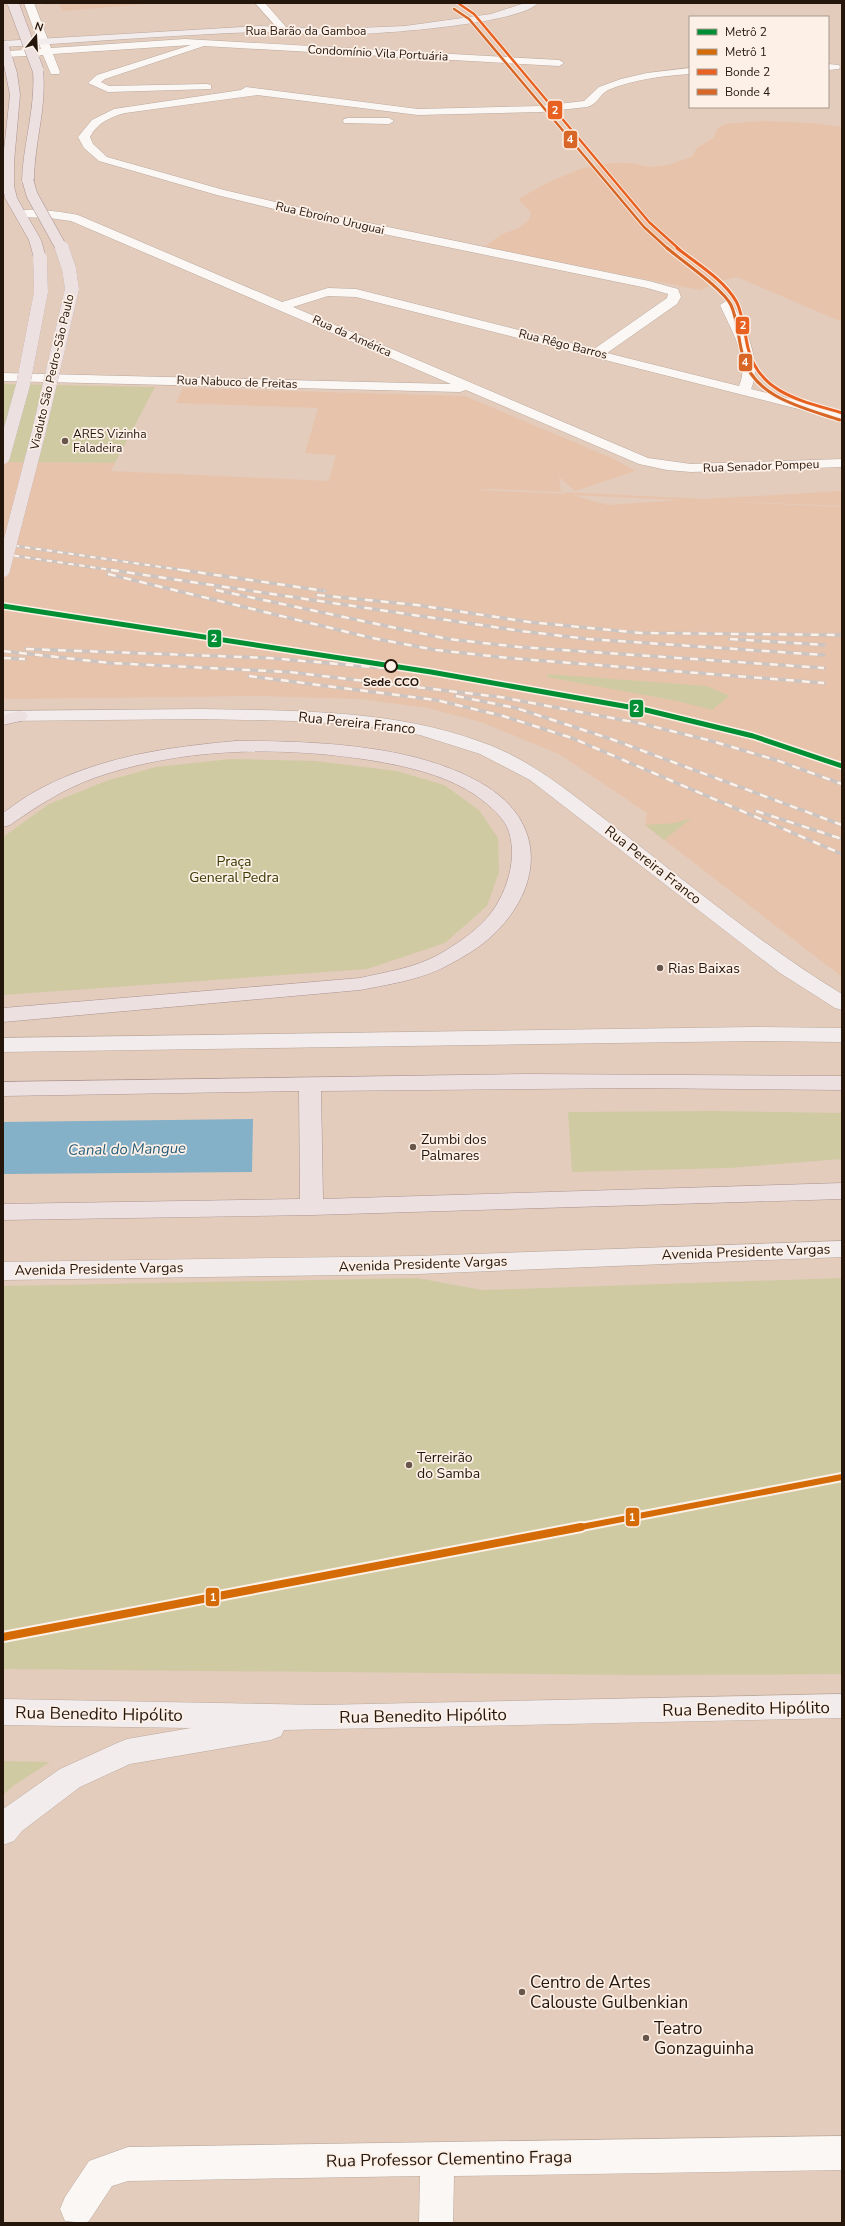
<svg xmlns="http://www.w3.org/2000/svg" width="845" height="2226" font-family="'Nunito Sans',sans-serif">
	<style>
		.built { fill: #e8c3ab; fill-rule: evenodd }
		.green { fill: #d0caa3 }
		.water { fill: #84b0c8 }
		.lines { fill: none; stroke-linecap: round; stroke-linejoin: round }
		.street-casing { stroke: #bbaa9e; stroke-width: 1 }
		.secondary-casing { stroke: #bbaa9e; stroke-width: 1 }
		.primary-casing { stroke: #ac9491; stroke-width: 1 }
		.street { fill: #fbf7f5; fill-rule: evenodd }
		.secondary { fill: #f3ecec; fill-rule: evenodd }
		.primary { fill: #ece0e1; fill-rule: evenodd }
		.rail-far1-casing { stroke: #cbc4c0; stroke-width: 3 }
		.rail-casing { stroke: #cbc4c0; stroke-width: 3.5 }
		.rail-far1 { stroke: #fdf0e7; stroke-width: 2; stroke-dasharray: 5.5; stroke-linecap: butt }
		.rail { stroke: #fdf0e7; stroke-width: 2.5; stroke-dasharray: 8; stroke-linecap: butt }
		.primary-bridge-far1-casing { stroke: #ac9491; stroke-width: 12; stroke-linecap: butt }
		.primary-bridge-casing { stroke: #ac9491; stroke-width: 14; stroke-linecap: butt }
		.primary-bridge-far1 { stroke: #ece0e1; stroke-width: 11 }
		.primary-bridge { stroke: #ece0e1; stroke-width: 14 }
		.tram-1-far1-casing { stroke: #fdf0e7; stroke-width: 4 }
		.tram-1-casing { stroke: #fdf0e7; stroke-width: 5 }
		.tram-2-far1-casing { stroke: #fdf0e7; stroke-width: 4 }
		.tram-2-casing { stroke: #fdf0e7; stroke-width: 5 }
		.tram-1-far1 { stroke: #e86121; stroke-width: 2.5 }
		.tram-1 { stroke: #e86121; stroke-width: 3 }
		.tram-2-far1 { stroke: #d86626; stroke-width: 2.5 }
		.tram-2 { stroke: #d86626; stroke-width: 3 }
		.metro-1-casing { stroke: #fdf0e7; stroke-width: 8 }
		.metro-2-far1-casing { stroke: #fdf0e7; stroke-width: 10 }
		.metro-2-casing { stroke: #fdf0e7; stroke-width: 12 }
		.metro-1 { stroke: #028f34; stroke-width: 5 }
		.metro-2-far1 { stroke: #d46b06; stroke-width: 6 }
		.metro-2 { stroke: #d46b06; stroke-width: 8 }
		.poi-dot { fill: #68564a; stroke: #fdf0e7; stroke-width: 1.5 }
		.stop-dot { fill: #fdf0e7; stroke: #25160c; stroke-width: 2 }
		.labels { text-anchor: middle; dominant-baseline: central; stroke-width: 3.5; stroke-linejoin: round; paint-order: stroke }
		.far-street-label { font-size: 12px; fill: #25160c; stroke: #fdf0e7 }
		.far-poi-label { font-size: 12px; fill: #25160c; stroke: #fdf0e7; text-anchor: start }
		.far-stop-label { font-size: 12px; font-weight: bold; fill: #25160c; stroke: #fdf0e7 }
		.street-label { font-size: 14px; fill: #25160c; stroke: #fdf0e7 }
		.park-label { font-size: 14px; fill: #363a01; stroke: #fdf0e7 }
		.poi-label { font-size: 14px; fill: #25160c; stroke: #fdf0e7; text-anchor: start }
		.water-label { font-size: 15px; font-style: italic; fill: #265e7b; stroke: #fdf0e7 }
		.near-street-label { font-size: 17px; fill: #25160c; stroke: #fdf0e7 }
		.near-poi-label { font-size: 17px; fill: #25160c; stroke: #fdf0e7; text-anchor: start }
		.line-badge { stroke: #fdf0e7; stroke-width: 1.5 }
		.badge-label { font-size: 11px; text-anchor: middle; font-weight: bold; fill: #fff }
	</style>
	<rect width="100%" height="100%" fill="#e3ccbc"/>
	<path class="built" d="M45 3H157L63 11 59 4 45 5Z
		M764 121 809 123 842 127V322L737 277 721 281 700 290 484 247 502 234 519 228 528 221 531 213 520 201V198L549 182 583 168 612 163H631L649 167 668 165 692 157 696 149 714 137 718 128 725 124Z
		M183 388 465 396 614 459 635 471 575 491 559 477 561 492 704 499 842 491V506L693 500 842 507V977L645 825 647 813 559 754 481 722 427 708 361 699 258 696 3 699V462L115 463 111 471 329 481 336 455 305 453 318 408 176 403ZM489 489 561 492 567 494 478 490ZM572 495 681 500H682L607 505Z"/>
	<path class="green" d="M3 384 155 387 115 463 3 462Z
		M548 674 707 686 730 696 712 710 677 701 546 677Z
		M231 759 315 761 397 771 444 785 479 810 498 838 499 872 487 906 445 943 367 969 3 995V838L7 834 49 804 106 781 156 767Z
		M692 818 664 840 645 825 674 823Z
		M712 1111 842 1113V1159L729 1168 572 1172 568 1112Z
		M417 1278 482 1290 842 1278V1674L642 1675 3 1669V1286Z
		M3 1761 50 1762 13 1786 3 1795Z"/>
	<path class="water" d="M253 1119 252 1172 3 1174V1122Z"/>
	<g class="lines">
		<defs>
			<path id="street" d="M24 3H34L51 48 185 39 559 60 564 63 559 66 204 46 105 79 101 82 109 86 207 84 211 85V89L108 92 88 83 97 75 191 45 53 54 60 72 59 74H51L43 55 7 57 3 56V52L7 51 41 49Z
				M255 3H265L286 27V31H280Z
				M828 64 839 65 840 67 839 69 828 70Z
				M690 68V74C663 76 634 79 608 90 600 94 597 105 587 107L541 112 418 115 257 95 125 113C110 117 97 123 90 137L93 144 107 157 224 190 335 216 649 281 678 289 681 297 677 304 607 353 739 386C751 360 730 328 720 305L726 301 731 302C745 324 763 364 751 389L842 412V420L356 297 328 296 293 307 648 458 691 464 842 459V467L691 472 667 470 639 464 466 390 460 392 3 381V373L451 384 71 221 49 218 17 217 15 214C22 205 67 213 78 215L282 302 328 288 356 289 594 349 667 298 668 294 647 288 335 224 217 195 99 161 84 148 78 137 92 120 114 109 241 90 246 87 418 109 541 106 584 101 599 87 621 79 647 73Z
				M348 118H389L394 121 389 124 344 123 343 121 344 119Z
				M842 2136V2170L454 2176 453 2223H419L420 2176 128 2181 112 2186 89 2221 85 2223 65 2221 60 2209 65 2197 89 2161 128 2147Z"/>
			<path id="secondary" d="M525 3H538C519 25 367 35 333 35 308 35 282 31 257 32 173 35 88 42 3 47V41L259 26 334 29 405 26 491 14Z
				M201 709C299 711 399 709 492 746 539 765 579 800 619 830 692 886 763 946 842 994V1010L835 1008 780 973 530 780 480 754 420 735 361 725 296 721 201 719 3 721V711Z
				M755 1027 842 1028V1042L755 1041 3 1052V1038Z
				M842 1241V1257L417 1274 3 1280V1262L417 1256Z
				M842 1694V1718L284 1730 281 1736 271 1740 130 1764 80 1787 22 1831 14 1841 3 1845V1809L60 1769 117 1743 127 1739 191 1728 3 1725V1699L321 1705Z"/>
			<path id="primary" d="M3 40 8 43 17 73 20 95 14 162V186L17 198 41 240 46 258 40 262 34 258 29 240 5 198 3 187V159L10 95 3 60Z
				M38 67 43 70C47 108 34 143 34 181L28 184 22 181C23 143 36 108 33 70Z
				M19 711 25 712 28 716 25 720 3 725V715Z
				M236 741C314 741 418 744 486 786 544 822 543 882 499 929 486 943 469 954 452 963 425 979 391 984 360 990L3 1022V1008L360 978C386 972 414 968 438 955 455 945 472 934 485 920 506 898 520 856 507 827 501 814 485 802 474 794 441 773 401 765 363 759 274 746 180 748 94 778 63 789 36 807 10 825L3 827V813C14 805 25 797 36 791 98 757 167 747 236 741Z
				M527 1074 842 1076V1090L632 1088 321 1091 323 1199 842 1183V1199L312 1215 3 1220V1204L300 1199 299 1091 3 1096V1082Z"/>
		</defs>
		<use href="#street" class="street-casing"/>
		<use href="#secondary" class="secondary-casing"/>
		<use href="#primary" class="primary-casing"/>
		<use href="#street" class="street"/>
		<use href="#secondary" class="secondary"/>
		<use href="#primary" class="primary"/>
		<defs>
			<path id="rail-far1" d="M3 544 189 571
				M3 554 118 571"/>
			<path id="rail" d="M111 570 521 631 588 639 824 655
				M182 570 325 591
				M108 574 372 638 436 650 508 658 824 683
				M216 590 448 639 519 647 824 668
				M317 595 417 605 529 622 641 633 842 635
				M730 639 824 645
				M26 649 269 658 431 672
				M3 651 110 663 289 672 500 697 639 723 708 740 776 760 842 784
				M3 658 25 659
				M249 676 436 700 503 716 572 738 842 854
				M456 696 516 708 611 739 842 825
				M756 811 842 839"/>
		</defs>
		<use href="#rail-far1" class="rail-far1-casing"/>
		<use href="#rail" class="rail-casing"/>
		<use href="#rail-far1" class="rail-far1"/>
		<use href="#rail" class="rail"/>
		<defs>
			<path id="primary-bridge-far1" d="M13 3 38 70
				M28 181 32 195 62 249"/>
			<path id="primary-bridge" d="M3 457 23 385 41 292 40 258
				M3 570 38 435 72 289 69 269 62 248"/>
		</defs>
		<use href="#primary-bridge-far1" class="primary-bridge-far1-casing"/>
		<use href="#primary-bridge" class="primary-bridge-casing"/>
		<use href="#primary-bridge-far1" class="primary-bridge-far1"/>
		<use href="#primary-bridge" class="primary-bridge"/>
		<defs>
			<path id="tram-1-far1" d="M458 3 474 14 649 222 679 249"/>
			<path id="tram-1" d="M677 248C697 264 723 279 736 301 742 311 745 335 748 348 759 394 803 401 842 413"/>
			<path id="tram-2-far1" d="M454 9 469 19 644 227 668 249"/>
			<path id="tram-2" d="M667 248C682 261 723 289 731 305 738 320 738 340 743 356 754 398 804 408 840 420"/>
		</defs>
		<use href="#tram-1-far1" class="tram-1-far1-casing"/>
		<use href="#tram-1" class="tram-1-casing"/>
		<use href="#tram-2-far1" class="tram-2-far1-casing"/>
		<use href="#tram-2" class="tram-2-casing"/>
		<use href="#tram-1-far1" class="tram-1-far1"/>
		<use href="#tram-1" class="tram-1"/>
		<use href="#tram-2-far1" class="tram-2-far1"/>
		<use href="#tram-2" class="tram-2"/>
		<defs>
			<path id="metro-1" d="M3 606 431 672 646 710 753 736 842 766"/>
			<path id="metro-2-far1" d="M576 1528 842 1477"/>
			<path id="metro-2" d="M3 1637 581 1527"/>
		</defs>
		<use href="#metro-1" class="metro-1-casing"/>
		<use href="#metro-2-far1" class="metro-2-far1-casing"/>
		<use href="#metro-2" class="metro-2-casing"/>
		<use href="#metro-1" class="metro-1"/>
		<use href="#metro-2-far1" class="metro-2-far1"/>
		<use href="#metro-2" class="metro-2"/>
	</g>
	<g class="poi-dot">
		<circle cx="65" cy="441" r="4"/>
		<circle cx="660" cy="968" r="4"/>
		<circle cx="413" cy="1147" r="4"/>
		<circle cx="409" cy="1465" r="4"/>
		<circle cx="522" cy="1992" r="4"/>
		<circle cx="646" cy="2038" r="4"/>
	</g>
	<circle class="stop-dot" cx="391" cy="666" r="6"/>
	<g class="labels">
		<g class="far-street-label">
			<text x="306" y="31">Rua Barão da Gamboa</text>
			<text transform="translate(378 53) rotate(3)">Condomínio Vila Portuária</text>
			<text transform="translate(330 218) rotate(13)">Rua Ebroíno Uruguai</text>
			<text transform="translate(352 336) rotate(24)">Rua da América</text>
			<text transform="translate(563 344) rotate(14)">Rua Rêgo Barros</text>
			<text transform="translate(52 372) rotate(-77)">Viaduto São Pedro-São Paulo</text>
			<text transform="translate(237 382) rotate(2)">Rua Nabuco de Freitas</text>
			<text transform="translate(761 466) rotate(-2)">Rua Senador Pompeu</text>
		</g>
		<g class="far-poi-label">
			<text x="73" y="434">ARES Vizinha<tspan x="73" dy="14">Faladeira</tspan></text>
		</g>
		<g class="far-stop-label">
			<text x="391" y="682">Sede CCO</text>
		</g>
		<g class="street-label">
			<text transform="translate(357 723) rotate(6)">Rua Pereira Franco</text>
			<text transform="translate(653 865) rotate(38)">Rua Pereira Franco</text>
			<text transform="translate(746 1252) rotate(-2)">Avenida Presidente Vargas</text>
			<text transform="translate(423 1264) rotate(-2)">Avenida Presidente Vargas</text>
			<text transform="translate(99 1269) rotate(-1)">Avenida Presidente Vargas</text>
		</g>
		<g class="park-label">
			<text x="234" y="861">Praça<tspan x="234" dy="16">General Pedra</tspan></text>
		</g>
		<g class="poi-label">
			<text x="668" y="968">Rias Baixas</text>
			<text x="421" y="1139">Zumbi dos<tspan x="421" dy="16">Palmares</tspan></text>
			<text x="417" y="1457">Terreirão<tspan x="417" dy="16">do Samba</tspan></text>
		</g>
		<g class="water-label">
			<text transform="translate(127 1149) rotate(-1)">Canal do Mangue</text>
		</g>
		<g class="near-street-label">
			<text transform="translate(746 1709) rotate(-1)">Rua Benedito Hipólito</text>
			<text transform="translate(99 1714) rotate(1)">Rua Benedito Hipólito</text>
			<text transform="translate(423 1716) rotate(-1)">Rua Benedito Hipólito</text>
			<text transform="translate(449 2159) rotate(-1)">Rua Professor Clementino Fraga</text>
		</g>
		<g class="near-poi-label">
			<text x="530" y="1982">Centro de Artes<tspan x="530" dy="20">Calouste Gulbenkian</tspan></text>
			<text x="654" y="2028">Teatro<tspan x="654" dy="20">Gonzaguinha</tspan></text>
		</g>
	</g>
	<g class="line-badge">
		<rect x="547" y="100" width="16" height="20" rx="4" fill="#e86121"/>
		<rect x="563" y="130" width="15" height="19" rx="4" fill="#d86626"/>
		<rect x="735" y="316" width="15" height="19" rx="4" fill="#e86121"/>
		<rect x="738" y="353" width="15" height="19" rx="4" fill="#d86626"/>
		<rect x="207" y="629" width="15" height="19" rx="4" fill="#028f34"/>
		<rect x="629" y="699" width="15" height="19" rx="4" fill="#028f34"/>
		<rect x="625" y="1507" width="15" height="20" rx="4" fill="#d46b06"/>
		<rect x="205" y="1587" width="15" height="20" rx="4" fill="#d46b06"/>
	</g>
	<g class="badge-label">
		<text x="555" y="114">2</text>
		<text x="570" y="143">4</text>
		<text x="743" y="329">2</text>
		<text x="745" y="366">4</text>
		<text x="214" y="642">2</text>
		<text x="636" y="712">2</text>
		<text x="632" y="1521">1</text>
		<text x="213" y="1601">1</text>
	</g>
	<rect width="845" height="2226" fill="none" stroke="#25160c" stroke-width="8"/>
	<rect x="689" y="16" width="140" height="92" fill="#fdf0e7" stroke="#a7998f"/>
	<rect x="697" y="29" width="20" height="6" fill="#028f34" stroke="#a7998f"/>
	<text x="725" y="36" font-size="12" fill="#25160c">Metrô 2</text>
	<rect x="697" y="49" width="20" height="6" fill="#d46b06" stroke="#a7998f"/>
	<text x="725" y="56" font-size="12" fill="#25160c">Metrô 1</text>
	<rect x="697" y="69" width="20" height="6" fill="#e86121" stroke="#a7998f"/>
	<text x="725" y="76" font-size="12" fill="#25160c">Bonde 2</text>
	<rect x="697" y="89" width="20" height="6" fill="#d86626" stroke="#a7998f"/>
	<text x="725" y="96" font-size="12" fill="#25160c">Bonde 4</text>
	<g transform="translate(36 36) rotate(18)" stroke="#fdf0e7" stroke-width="3" paint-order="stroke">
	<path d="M0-3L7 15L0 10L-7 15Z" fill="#25160c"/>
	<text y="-6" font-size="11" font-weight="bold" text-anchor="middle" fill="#25160c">N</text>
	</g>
</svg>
